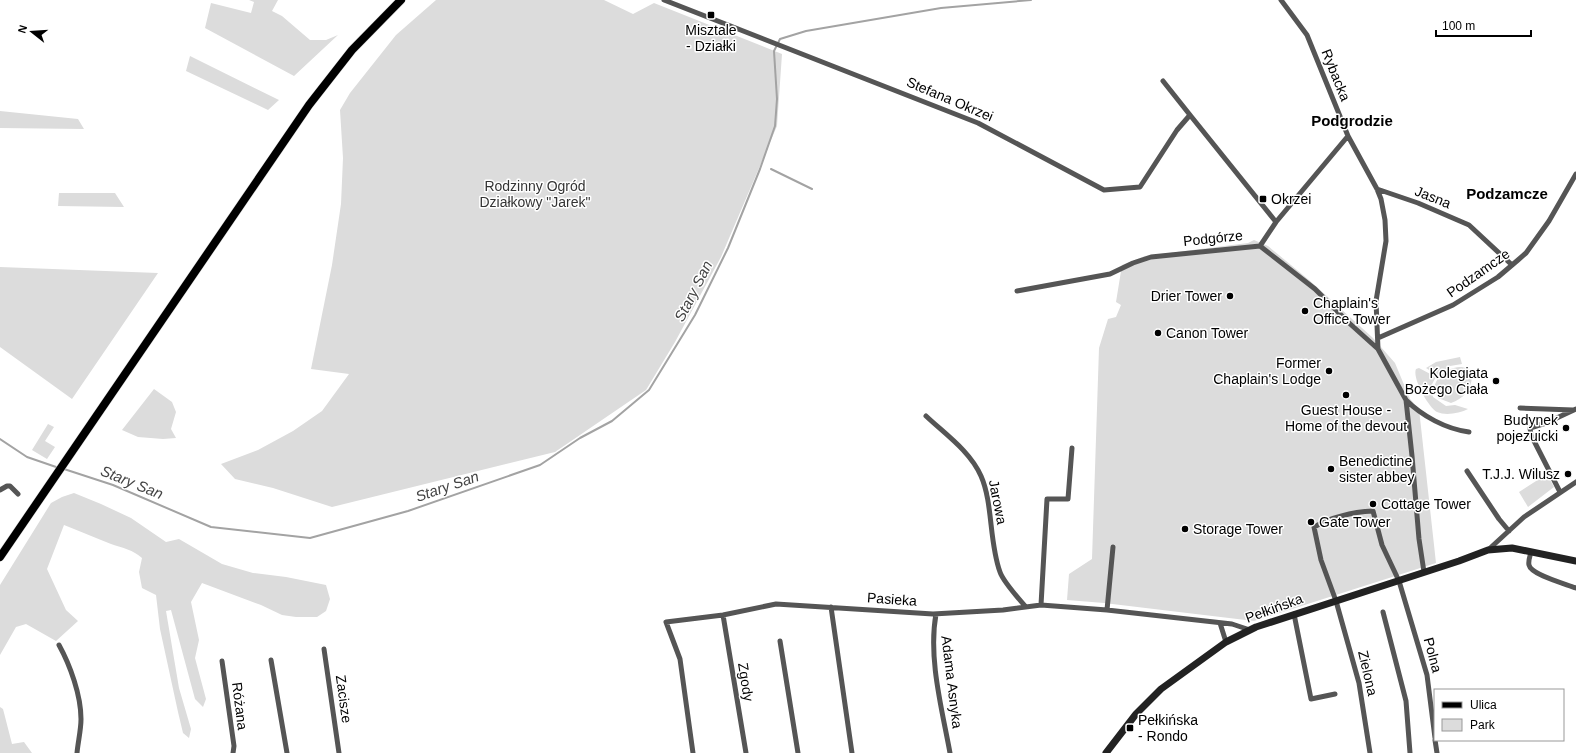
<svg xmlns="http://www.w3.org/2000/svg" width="1576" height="753" font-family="Arial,sans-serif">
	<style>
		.green { fill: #dcdcdc }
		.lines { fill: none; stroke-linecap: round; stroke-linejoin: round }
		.stream { stroke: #a3a3a3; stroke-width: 2 }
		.primary-casing { stroke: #dbdbdb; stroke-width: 9 }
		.street { stroke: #555; stroke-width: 5 }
		.secondary { stroke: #222; stroke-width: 7 }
		.primary { stroke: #000; stroke-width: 8 }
		.poi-dot { fill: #000; stroke: #fff; stroke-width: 1.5 }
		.labels { text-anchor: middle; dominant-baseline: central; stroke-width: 3; stroke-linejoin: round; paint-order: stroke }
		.poi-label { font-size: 14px; fill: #000; stroke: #fff; text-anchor: start }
		.street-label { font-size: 14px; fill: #000; stroke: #fff }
		.park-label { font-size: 14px; fill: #333; stroke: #fff }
		.neighbourhood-label { font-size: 15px; font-weight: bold; fill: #000; stroke: #fff }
		.water-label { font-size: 15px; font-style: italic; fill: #444; stroke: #fff }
	</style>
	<rect width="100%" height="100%" fill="#fff"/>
	<path class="green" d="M249 0H278L272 11 282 16 310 40H326L338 35 294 76 205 28 211 3 251 13 254 2Z
		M436 0H604L633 14 654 3 782 54 777 126 721 257 675 342 646 390 555 452 332 507 273 488 235 479 221 464 258 450 293 431 322 411 349 374 311 369 332 265 341 204 343 158 340 110 350 93 396 35Z
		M190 56 279 100 268 110 186 71Z
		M0 111 78 119 84 129 0 128Z
		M59 193H115L124 207 58 206Z
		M1254 240 1268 246 1309 280 1373 338 1395 363 1410 399 1419 409 1436 563 1254 621 1104 603 1067 600 1069 574 1092 559 1099 348 1108 319 1116 317 1121 305 1116 302 1122 265 1145 256 1248 243Z
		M0 267 158 273 72 399 0 347Z
		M1460 357 1462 364 1450 366 1437 375 1426 368 1436 362Z
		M1462 367 1469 369 1472 377C1471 390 1463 399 1451 403L1438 398 1434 389C1436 375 1449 367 1462 367Z
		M1419 368 1436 377 1431 386 1433 397 1446 406 1455 405 1468 409C1460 413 1446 416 1437 412 1428 407 1412 378 1416 369Z
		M154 389 172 402 176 412 171 429 176 438 163 439 138 437 122 430Z
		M48 424 54 427 45 441 55 447 47 459 32 450Z
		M1547 474 1554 487 1528 507 1519 492Z
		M74 493 101 504 131 518 166 542 179 539 222 564 253 573 286 577 326 585 330 599 326 611 317 617H296L282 615 261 605 202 583 191 602 199 640 195 658 206 699 203 707 195 699 171 610 166 611 179 688 191 729 189 738 183 733 178 712 160 629 156 595 142 588 139 572 142 558C133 550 123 548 111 544 95 538 80 531 64 525L47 569 66 610 78 621 56 641 26 624 16 627 0 655V585L51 503 62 497Z
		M0 707 3 709 12 744 24 742 32 753H0Z"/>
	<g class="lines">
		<path class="stream" d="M771 169 812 189
			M0 439 27 457 59 468
			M64 469 113 485 211 527 310 538 408 511 540 465 580 438 612 421 649 390 695 315 728 248 760 169 775 126 777 99 774 51 780 39 806 31 941 8 1031 0"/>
		<defs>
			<path id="primary" d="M0 557 309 105 352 50 401 0"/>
		</defs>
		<use href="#primary" class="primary-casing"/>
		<path class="street" d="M664 0 978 123 1104 190 1140 187 1177 130 1190 115 1276 222
			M1281 0 1307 35 1348 136 1377 189 1381 199 1385 220 1386 241 1376 301 1378 349 1406 400 1412 456 1419 539 1424 572
			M1163 81 1190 115
			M1377 189 1418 203 1469 225 1512 265
			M1260 246 1276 222 1348 136
			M1017 291 1110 274 1133 263 1151 257 1260 246 1315 289 1348 322 1378 349
			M1378 338 1453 305 1498 277 1518 260 1526 253 1549 221 1576 174
			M1406 400C1422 416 1446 429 1469 432
			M1520 408 1573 410
			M926 416C945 434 970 451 981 476 993 503 989 542 1000 572 1003 581 1018 598 1025 606
			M1467 471 1499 519 1509 531
			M0 490 7 486H10L18 494
			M1560 492 1531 435 1530 428 1546 423 1576 409
			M1488 550 1524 517 1576 482
			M1531 552C1530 556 1528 561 1529 565 1531 575 1566 584 1576 588
			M1041 605 1047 499H1068L1072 448
			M831 607 852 753
			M1107 610 1113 547
			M1383 612 1406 701 1410 753
			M936 614C928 658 942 709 950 753
			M1294 614 1311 699 1335 694
			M723 615 746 753
			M1220 623 1226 642
			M780 641 798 753
			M59 645C70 665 81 695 81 719 81 730 78 742 77 753
			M324 649 339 753
			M271 660 287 753
			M222 661 234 746 233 753
			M1435 740 1437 753
			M693 753 680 659 666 622 723 615 776 604 933 614 1003 610 1041 605 1107 610 1232 624 1250 630
			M1370 753 1359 683 1336 601 1321 560 1314 527C1332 517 1352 512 1373 511L1382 545 1399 581 1427 675 1435 738"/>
		<path class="secondary" d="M1106 753 1136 714 1161 689 1226 642 1256 627 1459 561 1488 550 1512 548 1576 561"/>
		<use href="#primary" class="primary"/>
	</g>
	<g class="poi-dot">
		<rect x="707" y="11" width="8" height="8" rx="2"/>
		<rect x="1259" y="195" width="8" height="8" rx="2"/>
		<circle cx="1230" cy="296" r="4"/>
		<circle cx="1305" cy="311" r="4"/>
		<circle cx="1158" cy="333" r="4"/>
		<circle cx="1329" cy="371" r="4"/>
		<circle cx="1496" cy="381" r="4"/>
		<circle cx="1346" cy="395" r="4"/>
		<circle cx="1566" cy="428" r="4"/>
		<circle cx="1331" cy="469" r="4"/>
		<circle cx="1568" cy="474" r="4"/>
		<circle cx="1373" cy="504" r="4"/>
		<circle cx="1311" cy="522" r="4"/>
		<circle cx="1185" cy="529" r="4"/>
		<rect x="1126" y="724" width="8" height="8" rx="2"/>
	</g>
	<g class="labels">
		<g class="poi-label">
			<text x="711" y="30" text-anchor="middle">Misztale<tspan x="711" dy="16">- Działki</tspan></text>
			<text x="1271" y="199">Okrzei</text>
			<text x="1222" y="296" text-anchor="end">Drier Tower</text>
			<text x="1313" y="303">Chaplain's<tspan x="1313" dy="16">Office Tower</tspan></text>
			<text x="1166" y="333">Canon Tower</text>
			<text x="1321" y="363" text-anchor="end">Former<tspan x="1321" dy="16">Chaplain's Lodge</tspan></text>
			<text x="1488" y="373" text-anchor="end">Kolegiata<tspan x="1488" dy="16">Bożego Ciała</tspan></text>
			<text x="1346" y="410" text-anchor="middle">Guest House -<tspan x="1346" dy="16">Home of the devout</tspan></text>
			<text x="1558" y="420" text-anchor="end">Budynek<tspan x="1558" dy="16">pojezuicki</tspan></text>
			<text x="1339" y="461">Benedictine<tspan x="1339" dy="16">sister abbey</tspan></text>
			<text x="1560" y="474" text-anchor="end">T.J.J. Wilusz</text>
			<text x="1381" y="504">Cottage Tower</text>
			<text x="1319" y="522">Gate Tower</text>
			<text x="1193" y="529">Storage Tower</text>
			<text x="1138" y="720">Pełkińska<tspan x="1138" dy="16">- Rondo</tspan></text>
		</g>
		<g class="street-label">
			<text transform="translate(1336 75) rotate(68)">Rybacka</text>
			<text transform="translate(950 99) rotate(23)">Stefana Okrzei</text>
			<text transform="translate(1433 197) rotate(22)">Jasna</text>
			<text transform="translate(1213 238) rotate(-6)">Podgórze</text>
			<text transform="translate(1478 273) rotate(-35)">Podzamcze</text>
			<text transform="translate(998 502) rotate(79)">Jarowa</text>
			<text transform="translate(892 599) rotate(4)">Pasieka</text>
			<text transform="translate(1274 608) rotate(-20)">Pełkińska</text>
			<text transform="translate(1433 655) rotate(75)">Polna</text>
			<text transform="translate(1368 673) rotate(77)">Zielona</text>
			<text transform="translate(746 682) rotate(81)">Zgody</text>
			<text transform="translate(952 682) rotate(83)">Adama Asnyka</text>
			<text transform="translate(344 699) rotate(82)">Zacisze</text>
			<text transform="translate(240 706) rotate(83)">Różana</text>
		</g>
		<g class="park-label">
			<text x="535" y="186">Rodzinny Ogród<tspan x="535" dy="16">Działkowy "Jarek"</tspan></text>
		</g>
		<g class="neighbourhood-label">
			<text x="1352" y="120">Podgrodzie</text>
			<text x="1507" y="193">Podzamcze</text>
		</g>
		<g class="water-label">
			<text transform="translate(693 291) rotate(-63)">Stary San</text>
			<text transform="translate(132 482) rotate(22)">Stary San</text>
			<text transform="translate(447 486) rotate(-19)">Stary San</text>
		</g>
	</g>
	<rect x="1434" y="689" width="130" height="52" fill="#ffffff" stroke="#999999"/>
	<rect x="1442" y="702" width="20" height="6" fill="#000000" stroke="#999999"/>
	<text x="1470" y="709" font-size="12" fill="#000000">Ulica</text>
	<rect x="1442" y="719" width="20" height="12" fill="#dcdcdc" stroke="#999999"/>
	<text x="1470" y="729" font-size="12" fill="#000000">Park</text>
	<g transform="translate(32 32) rotate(287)" stroke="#ffffff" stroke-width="3" paint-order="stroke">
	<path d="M0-3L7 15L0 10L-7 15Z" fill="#000000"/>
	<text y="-6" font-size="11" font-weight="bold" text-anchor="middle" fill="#000000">N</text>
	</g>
	<path d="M1436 30v6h95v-6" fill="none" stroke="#000000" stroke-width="2"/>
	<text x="1442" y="30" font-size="12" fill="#000000" stroke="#ffffff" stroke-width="3" paint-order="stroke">100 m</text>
</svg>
